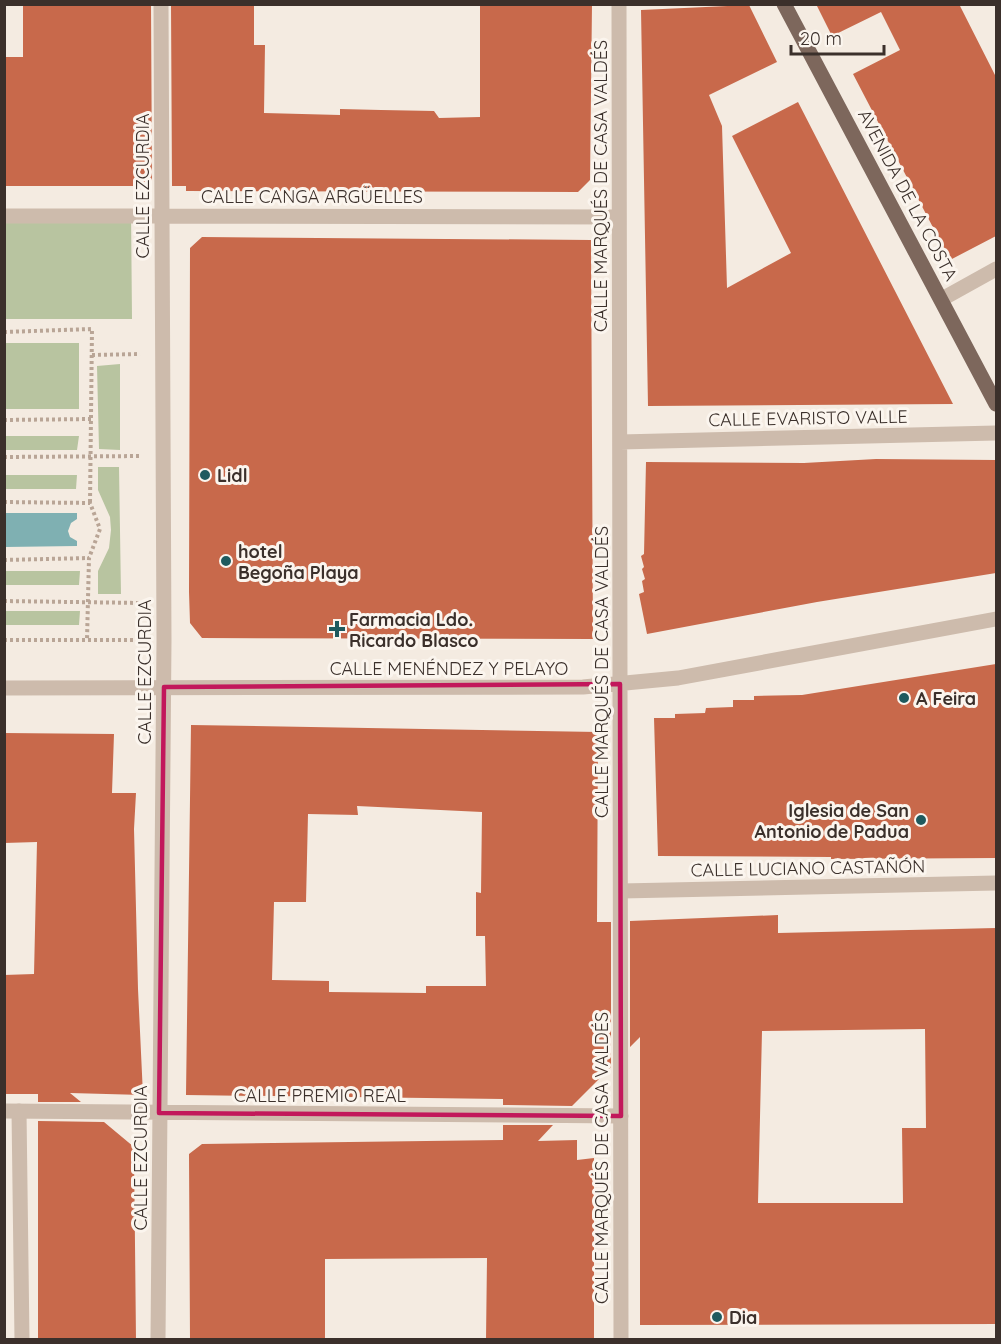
<svg xmlns="http://www.w3.org/2000/svg" width="1001" height="1344" font-family="Quicksand,sans-serif">
	<style>
		.green { fill: #b8c4a0 }
		.water { fill: #7fb0b2 }
		.building { fill: #c8694b; fill-rule: evenodd }
		.lines { fill: none; stroke-linecap: round; stroke-linejoin: round }
		.path { stroke: #b9a596; stroke-width: 4; stroke-dasharray: 3 3; stroke-linecap: butt }
		.pedestrian { stroke: #cdbbac; stroke-width: 15 }
		.minor { stroke: #cdbbac; stroke-width: 15 }
		.tertiary { stroke: #cdbbac; stroke-width: 15 }
		.primary { stroke: #7d675c; stroke-width: 15 }
		.marked { fill: none; stroke: #c2185b; stroke-width: 4.5; stroke-linejoin: round }
		.poi-dot { fill: #1f5a5e; stroke: #fbf5ee; stroke-width: 2 }
		.labels { text-anchor: middle; dominant-baseline: central; stroke-width: 6; stroke-linejoin: round; paint-order: stroke }
		.street-label { font-size: 18px; fill: #3b302b; stroke: #fbf5ee }
		.poi-label { font-size: 18px; font-weight: bold; fill: #3b302b; stroke: #fbf5ee; text-anchor: start }
	</style>
	<rect width="100%" height="100%" fill="#f4ebe1"/>
	<path class="green" d="M4 209H131L132 319H5Z
		M5 343H79V409H5Z
		M120 364V450L99 449 97 366Z
		M5 436H79L77 450H5Z
		M98 467H119L121 594H98V571L109 548 111 530 110 517 98 490Z
		M5 475H77L76 489H5Z
		M5 571H80L79 585H5Z
		M4 611H80L79 625H5Z"/>
	<path class="water" d="M5 513H77V519L71 523 68 531 70 537 77 541V546L5 547Z"/>
	<path class="building" d="M23 4H151L152 186H4V57H23Z
		M171 4H254V45H265L264 113 340 115V109L381 110 434 111 439 118 480 117V4H592L590 180 578 192 186 191V186H172Z
		M816 4H959L996 77V236L950 260 853 74 900 50 881 12 832 36Z
		M749 5 777 62 709 95 722 126 727 288 791 253 732 136 798 102 953 404 648 406 641 10Z
		M202 237 591 240 593 639 202 638 190 623 189 592 190 248Z
		M876 459 996 460V573L817 602 647 634 639 594 644 592 642 581 645 579 642 569 644 567 641 556 644 554 646 462 804 463Z
		M996 664V858L831 859V857L658 856 654 718H675V714L705 713 706 708 733 707V700H754V696L802 695Z
		M191 725 598 732 597 922H611V1067L572 1106 503 1105V1099L186 1095ZM357 806 482 812 481 893 476 892V936H485L486 986H426V993L329 992V981L272 980 274 902H306L308 814 358 815Z
		M4 733 114 734 112 793H136L134 829 138 989 143 1095 70 1093 81 1102H38V1094H4V975L34 974 37 842 4 843Z
		M778 915V933L996 928V1324L640 1325V1037L630 1047V921ZM925 1029 926 1128H902L903 1203H758L762 1031Z
		M38 1121 104 1122 134 1147 136 1340H38Z
		M503 1125H553L538 1141 577 1140V1160L594 1158V1340H486L487 1258 325 1259V1340H190L189 1154 202 1144 503 1140Z"/>
	<g class="lines">
		<path class="path" d="M4 332 92 329 90 503
			M92 355 140 354
			M4 420 91 419
			M4 457 142 456
			M4 502 90 503 100 529 89 558 87 640
			M4 560 89 558
			M4 601 141 603
			M4 640H142"/>
		<path class="pedestrian" d="M4 216H161
			M19 1111 22 1340"/>
		<path class="minor" d="M619 4 620 684
			M161 216 619 217
			M942 299 996 269
			M620 442 996 433
			M621 891 996 883
			M4 1111 621 1116
			M158 1340 164 640 161 4"/>
		<path class="tertiary" d="M620 684 621 1340
			M4 688 583 687 678 678 996 619"/>
		<path class="primary" d="M784 4 996 404"/>
	</g>
	<path class="marked" d="M620 684 621 1116 159 1113 164 687Z"/>
	<g class="poi-dot">
		<circle cx="205" cy="475" r="6"/>
		<circle cx="226" cy="561" r="6"/>
		<path d="M334 620h6v6h6v6h-6v6h-6v-6h-6v-6h6z"/>
		<circle cx="904" cy="698" r="6"/>
		<circle cx="921" cy="820" r="6"/>
		<circle cx="717" cy="1317" r="6"/>
	</g>
	<g class="labels">
		<g class="street-label">
			<text transform="translate(142 186) rotate(-90)">CALLE EZCURDIA</text>
			<text transform="translate(600 186) rotate(-90)">CALLE MARQUÉS DE CASA VALDÉS</text>
			<text transform="translate(908 195) rotate(62)">AVENIDA DE LA COSTA</text>
			<text x="312" y="196">CALLE CANGA ARGÜELLES</text>
			<text transform="translate(808 418) rotate(-1)">CALLE EVARISTO VALLE</text>
			<text x="449" y="668">CALLE MENÉNDEZ Y PELAYO</text>
			<text transform="translate(144 672) rotate(-90)">CALLE EZCURDIA</text>
			<text transform="translate(601 672) rotate(-90)">CALLE MARQUÉS DE CASA VALDÉS</text>
			<text transform="translate(808 868) rotate(-1)">CALLE LUCIANO CASTAÑÓN</text>
			<text x="320" y="1095">CALLE PREMIO REAL</text>
			<text transform="translate(140 1158) rotate(-90)">CALLE EZCURDIA</text>
			<text transform="translate(601 1158) rotate(-90)">CALLE MARQUÉS DE CASA VALDÉS</text>
		</g>
		<g class="poi-label">
			<text x="217" y="475">Lidl</text>
			<text x="238" y="551">hotel<tspan x="238" dy="21">Begoña Playa</tspan></text>
			<text x="349" y="619">Farmacia Ldo.<tspan x="349" dy="21">Ricardo Blasco</tspan></text>
			<text x="916" y="698">A Feira</text>
			<text x="909" y="810" text-anchor="end">Iglesia de San<tspan x="909" dy="21">Antonio de Padua</tspan></text>
			<text x="729" y="1317">Dia</text>
		</g>
	</g>
	<rect width="1001" height="1344" fill="none" stroke="#3b302b" stroke-width="12"/>
	<path d="M791 45v9h93v-9" fill="none" stroke="#3b302b" stroke-width="3"/>
	<text x="800" y="45" font-size="18" fill="#3b302b" stroke="#fbf5ee" stroke-width="4.5" paint-order="stroke">20 m</text>
</svg>
